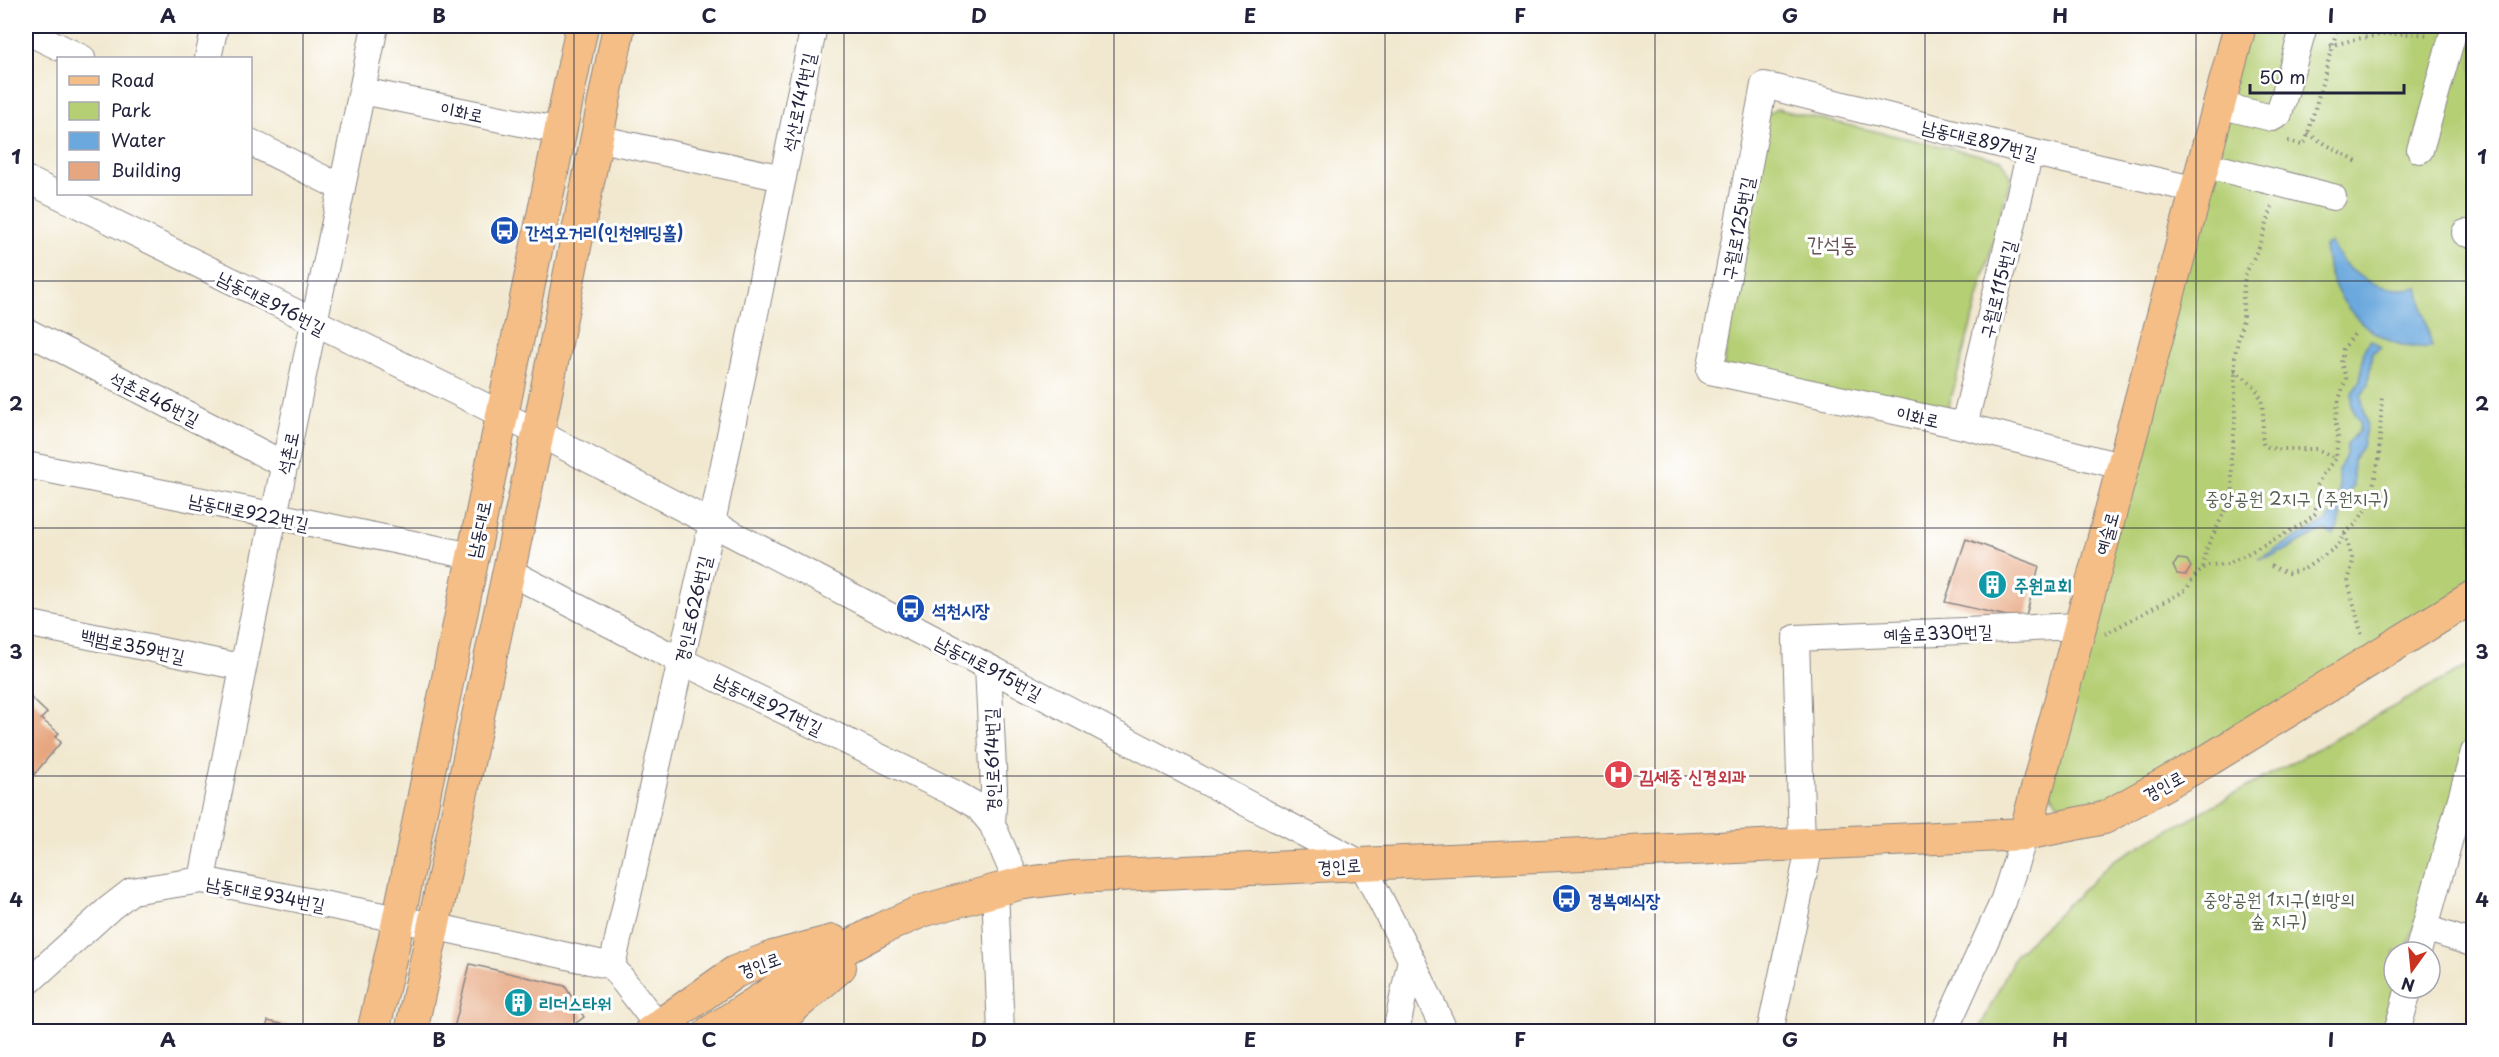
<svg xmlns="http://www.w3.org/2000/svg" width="2499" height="1057" font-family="'Playpen Sans','Poor Story',sans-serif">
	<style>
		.built { fill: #ecd7ba }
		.green { fill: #b5cf75; stroke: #6c7858; stroke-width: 1.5 }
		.water { fill: #6ba8dd; stroke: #46658c; stroke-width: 1.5 }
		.building { fill: #e6a67f }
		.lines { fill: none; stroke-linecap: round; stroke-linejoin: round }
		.minor-casing { stroke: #8a8585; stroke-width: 28 }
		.major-casing { stroke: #8a8585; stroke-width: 34 }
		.path { stroke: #8a8585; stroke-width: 4; stroke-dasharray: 1.5 4.5; stroke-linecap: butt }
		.minor { stroke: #fff; stroke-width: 26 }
		.major { stroke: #f5be86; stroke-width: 32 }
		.grid { fill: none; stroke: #22223b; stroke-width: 1.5; stroke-opacity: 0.55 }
		.labels { text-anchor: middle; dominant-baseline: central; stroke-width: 6; stroke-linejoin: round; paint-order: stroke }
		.street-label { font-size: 18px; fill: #22223b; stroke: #fff }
		.transit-label { font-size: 18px; font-weight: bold; fill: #164399; stroke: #fff; text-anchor: start }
		.park-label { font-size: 18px; fill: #555f4f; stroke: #fff }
		.culture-label { font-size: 18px; font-weight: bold; fill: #0d838f; stroke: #fff; text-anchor: start }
		.health-label { font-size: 18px; font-weight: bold; fill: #be3a42; stroke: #fff; text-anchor: start }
		.quarter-label { font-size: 21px; fill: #675053; stroke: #fff }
		.neatline { fill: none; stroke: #22223b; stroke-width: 2 }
		.grid-label { font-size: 20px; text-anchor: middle; font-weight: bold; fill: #22223b }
	</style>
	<rect width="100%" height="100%" fill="#fff"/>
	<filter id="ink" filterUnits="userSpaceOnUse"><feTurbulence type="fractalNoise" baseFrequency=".0167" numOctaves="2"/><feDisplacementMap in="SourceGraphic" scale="12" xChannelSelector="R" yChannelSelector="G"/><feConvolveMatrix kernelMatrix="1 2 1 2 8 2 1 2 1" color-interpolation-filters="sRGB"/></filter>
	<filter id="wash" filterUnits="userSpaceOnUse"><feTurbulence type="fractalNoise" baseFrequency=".008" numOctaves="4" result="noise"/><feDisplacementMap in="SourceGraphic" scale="24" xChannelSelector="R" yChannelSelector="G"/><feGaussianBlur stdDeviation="1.35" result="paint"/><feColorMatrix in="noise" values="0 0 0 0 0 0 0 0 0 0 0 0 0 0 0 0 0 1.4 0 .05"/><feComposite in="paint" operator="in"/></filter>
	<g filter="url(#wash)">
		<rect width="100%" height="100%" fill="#f1e8cf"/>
		<path class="built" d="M2473 994V1031H2461Z"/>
		<path class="green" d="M2240 26H2473V598L2104 818C2077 813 2062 816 2049 790Z
			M1777 109 2002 160 2011 176 1946 417 1721 383 1761 118Z
			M2473 663V739L2406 952H2394L2395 988 2381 1031 1978 1032 2016 954 2114 860Z"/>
		<path class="water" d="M2331 243C2347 276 2382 295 2418 287L2432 347C2374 353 2327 299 2324 245Z
			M2371 340 2381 347 2372 353 2368 385 2361 396 2367 424 2362 447 2353 459V487L2342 498C2341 512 2343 524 2333 535L2325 531C2302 539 2283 556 2259 559L2327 521 2334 510 2339 492V469L2346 455 2347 444 2359 431 2360 422 2351 406 2352 393 2360 380 2364 349Z"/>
		<g id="blocks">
			<path class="building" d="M1966 539 2039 566 2025 620 1945 602Z
				M2178 559 2187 560 2191 567 2186 575 2177 574 2173 566Z
				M26 693 47 713 41 719 59 733 55 737 61 742 28 782 26 780Z
				M470 964 565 986 584 1017 564 1032H453Z
				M268 1021 311 1031V1032H265Z"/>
		</g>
	</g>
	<g filter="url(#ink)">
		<use href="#blocks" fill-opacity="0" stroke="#8a8585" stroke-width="1.5"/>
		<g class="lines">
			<defs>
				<path id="minor" d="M26 31 82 58
					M208 58 215 26
					M362 91 561 131
					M2219 105 2272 118 2279 114 2304 26
					M596 138 783 178
					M250 142 342 188
					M2420 150 2455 26
					M2203 164 2333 197
					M26 179 519 423 988 667 1362 864 1411 959 1396 1032
					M2465 233 2474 235
					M26 331 285 465
					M1964 426 2030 152
					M26 465 472 556
					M2124 467 1964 426 1710 371 1764 85 2030 152 2197 190
					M508 571 681 661 956 794 977 806 992 824
					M26 623 241 667
					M988 667 994 789 992 824 1018 884
					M1802 845 1796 638 2080 626
					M202 880C255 594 318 310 375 26
					M995 890 1001 1032
					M2425 928 2474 944
					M2418 952 2474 752
					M1411 959 1445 1032
					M26 984 110 908 132 891 202 880 433 926 612 966
					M658 1026 612 966 712 523 814 26
					M1770 1032 1810 845
					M1944 1032 2003 902 2025 834
					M2397 1032 2409 988"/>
				<path id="major" d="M2025 834 2240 26
					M373 1032 393 946 582 26
					M411 1032 538 433 619 26
					M650 1032 735 972 773 957 833 941
					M710 1032 813 966 883 928 922 911 1018 884 1072 877 2025 834 2104 818 2210 759 2474 596
					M765 1032 840 967"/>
			</defs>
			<use href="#minor" class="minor-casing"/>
			<use href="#major" class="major-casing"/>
			<path class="path" d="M2330 46C2364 36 2394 31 2429 35
				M2308 134 2357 162
				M2288 141 2302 145 2306 141 2338 26
				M2474 305V327
				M2234 371C2257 384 2264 396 2263 422 2263 431 2261 437 2264 446L2276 449H2317L2336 458
				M2345 534 2353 561 2348 582 2362 636
				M2271 566 2288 573 2303 570 2339 545 2345 533 2356 524 2369 504 2379 459 2382 395
				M2203 567 2207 547 2233 495 2231 458 2235 425V354L2243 319V294L2245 275 2261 243 2273 204
				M2105 634 2186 590 2194 577 2207 565 2228 564 2303 524 2316 513 2317 485 2324 472 2336 458 2338 435 2335 421 2338 403 2346 378 2341 363 2343 349 2356 332"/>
			<use href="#minor" class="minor"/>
			<use href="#major" class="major"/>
		</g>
	</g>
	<path class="grid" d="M303 26V1032M574 26V1032M844 26V1032M1114 26V1032M1385 26V1032M1655 26V1032M1925 26V1032M2196 26V1032M26 281H2474M26 528H2474M26 776H2474"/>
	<defs>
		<symbol id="bus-disc" viewBox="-11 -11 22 22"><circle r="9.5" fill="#1a4fb4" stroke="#fff"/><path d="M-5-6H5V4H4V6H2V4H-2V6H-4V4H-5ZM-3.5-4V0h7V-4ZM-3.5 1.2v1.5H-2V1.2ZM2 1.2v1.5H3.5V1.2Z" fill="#fff"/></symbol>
		<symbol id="building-disc" viewBox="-11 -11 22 22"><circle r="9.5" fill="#0f9aa8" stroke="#fff"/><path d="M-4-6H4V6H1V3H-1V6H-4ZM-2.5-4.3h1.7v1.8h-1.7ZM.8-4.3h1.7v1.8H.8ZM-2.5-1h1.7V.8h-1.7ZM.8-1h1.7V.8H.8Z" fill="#fff"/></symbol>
		<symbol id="hospital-disc" viewBox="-11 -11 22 22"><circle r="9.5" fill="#e0444e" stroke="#fff"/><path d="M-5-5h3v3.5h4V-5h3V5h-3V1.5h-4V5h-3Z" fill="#fff"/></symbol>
	</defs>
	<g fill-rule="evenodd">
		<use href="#bus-disc" x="488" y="214" width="33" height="33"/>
		<use href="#building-disc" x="1976" y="568" width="33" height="33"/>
		<use href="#bus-disc" x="894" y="592" width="33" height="33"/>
		<use href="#hospital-disc" x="1602" y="758" width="33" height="33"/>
		<use href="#bus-disc" x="1550" y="882" width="33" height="33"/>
		<use href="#building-disc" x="502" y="986" width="33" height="33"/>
	</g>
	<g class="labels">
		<g class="street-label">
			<text transform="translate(798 102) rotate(-78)">석산로141번길</text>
			<text transform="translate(462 111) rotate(11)">이화로</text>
			<text transform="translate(1980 139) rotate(14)">남동대로897번길</text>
			<text transform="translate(1737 228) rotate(-79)">구월로125번길</text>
			<text transform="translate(1997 289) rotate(-76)">구월로115번길</text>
			<text transform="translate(272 302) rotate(27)">남동대로916번길</text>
			<text transform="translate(155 398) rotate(27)">석촌로46번길</text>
			<text transform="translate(1918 416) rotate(12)">이화로</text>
			<text transform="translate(287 453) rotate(-78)">석촌로</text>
			<text transform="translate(249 511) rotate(12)">남동대로922번길</text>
			<text transform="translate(478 529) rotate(-78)">남동대로</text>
			<text transform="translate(2106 533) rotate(-75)">예술로</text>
			<text transform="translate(692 609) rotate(-77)">경인로626번길</text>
			<text transform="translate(1938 632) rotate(-2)">예술로330번길</text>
			<text transform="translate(133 645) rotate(12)">백범로359번길</text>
			<text transform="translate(989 667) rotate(28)">남동대로915번길</text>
			<text transform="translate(769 703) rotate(26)">남동대로921번길</text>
			<text transform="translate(991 760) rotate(-91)">경인로614번길</text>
			<text transform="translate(2163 785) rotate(-29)">경인로</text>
			<text transform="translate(1339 865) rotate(-3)">경인로</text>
			<text transform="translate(266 893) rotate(11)">남동대로934번길</text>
			<text transform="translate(759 964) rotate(-20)">경인로</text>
		</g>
		<g class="transit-label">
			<text x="525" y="231">간석오거리(인천웨딩홀)</text>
			<text x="932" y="609">석천시장</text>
			<text x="1588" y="899">경복예식장</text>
		</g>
		<g class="park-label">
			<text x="2297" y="497">중앙공원 2지구 (주원지구)</text>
			<text x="2279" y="898">중앙공원 1지구(희망의<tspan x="2279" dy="21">숲 지구)</tspan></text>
		</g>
		<g class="culture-label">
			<text x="2014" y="584">주원교회</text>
			<text x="539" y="1002">리더스타워</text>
		</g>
		<g class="health-label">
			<text x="1639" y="775">김세중 신경외과</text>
		</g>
		<g class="quarter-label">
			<text x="1832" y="243">간석동</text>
		</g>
	</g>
	<rect width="2499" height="1057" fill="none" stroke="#fff" stroke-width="66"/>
	<rect x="57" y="57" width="195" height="138" fill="#ffffff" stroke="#a7a7b1" stroke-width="1.5"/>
	<rect x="69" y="76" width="30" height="9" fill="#f5be86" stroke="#a7a7b1" stroke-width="1.5"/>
	<text x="111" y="87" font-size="18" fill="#22223b">Road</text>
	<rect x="69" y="102" width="30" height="18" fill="#b5cf75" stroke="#a7a7b1" stroke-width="1.5"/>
	<text x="111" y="117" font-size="18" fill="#22223b">Park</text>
	<rect x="69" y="132" width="30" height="18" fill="#6ba8dd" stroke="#a7a7b1" stroke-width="1.5"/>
	<text x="111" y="147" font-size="18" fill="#22223b">Water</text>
	<rect x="69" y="162" width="30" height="18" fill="#e6a67f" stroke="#a7a7b1" stroke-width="1.5"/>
	<text x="111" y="177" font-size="18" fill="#22223b">Building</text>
	<g transform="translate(2412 970) rotate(195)"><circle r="28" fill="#ffffff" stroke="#a7a7b1" stroke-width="1.5"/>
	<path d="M0-4.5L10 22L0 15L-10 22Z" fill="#c8321e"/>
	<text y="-9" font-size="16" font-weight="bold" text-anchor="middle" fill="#22223b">N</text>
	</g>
	<path d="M2250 84v9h154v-9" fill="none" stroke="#22223b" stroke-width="3"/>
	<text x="2259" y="84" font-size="18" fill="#22223b" stroke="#ffffff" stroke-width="4.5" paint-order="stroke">50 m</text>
	<rect x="33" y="33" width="2433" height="991" class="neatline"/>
	<g class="grid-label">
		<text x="168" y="23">A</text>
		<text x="439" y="23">B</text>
		<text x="709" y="23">C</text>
		<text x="979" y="23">D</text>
		<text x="1250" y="23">E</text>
		<text x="1520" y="23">F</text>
		<text x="1790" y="23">G</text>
		<text x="2060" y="23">H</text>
		<text x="2331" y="23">I</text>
		<text x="16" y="164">1</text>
		<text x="2482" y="164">1</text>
		<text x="16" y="411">2</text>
		<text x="2482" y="411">2</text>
		<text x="16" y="659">3</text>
		<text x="2482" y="659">3</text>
		<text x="16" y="907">4</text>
		<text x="2482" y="907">4</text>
		<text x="168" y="1047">A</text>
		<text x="439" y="1047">B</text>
		<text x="709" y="1047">C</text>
		<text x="979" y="1047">D</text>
		<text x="1250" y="1047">E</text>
		<text x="1520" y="1047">F</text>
		<text x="1790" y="1047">G</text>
		<text x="2060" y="1047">H</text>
		<text x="2331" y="1047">I</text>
	</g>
</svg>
